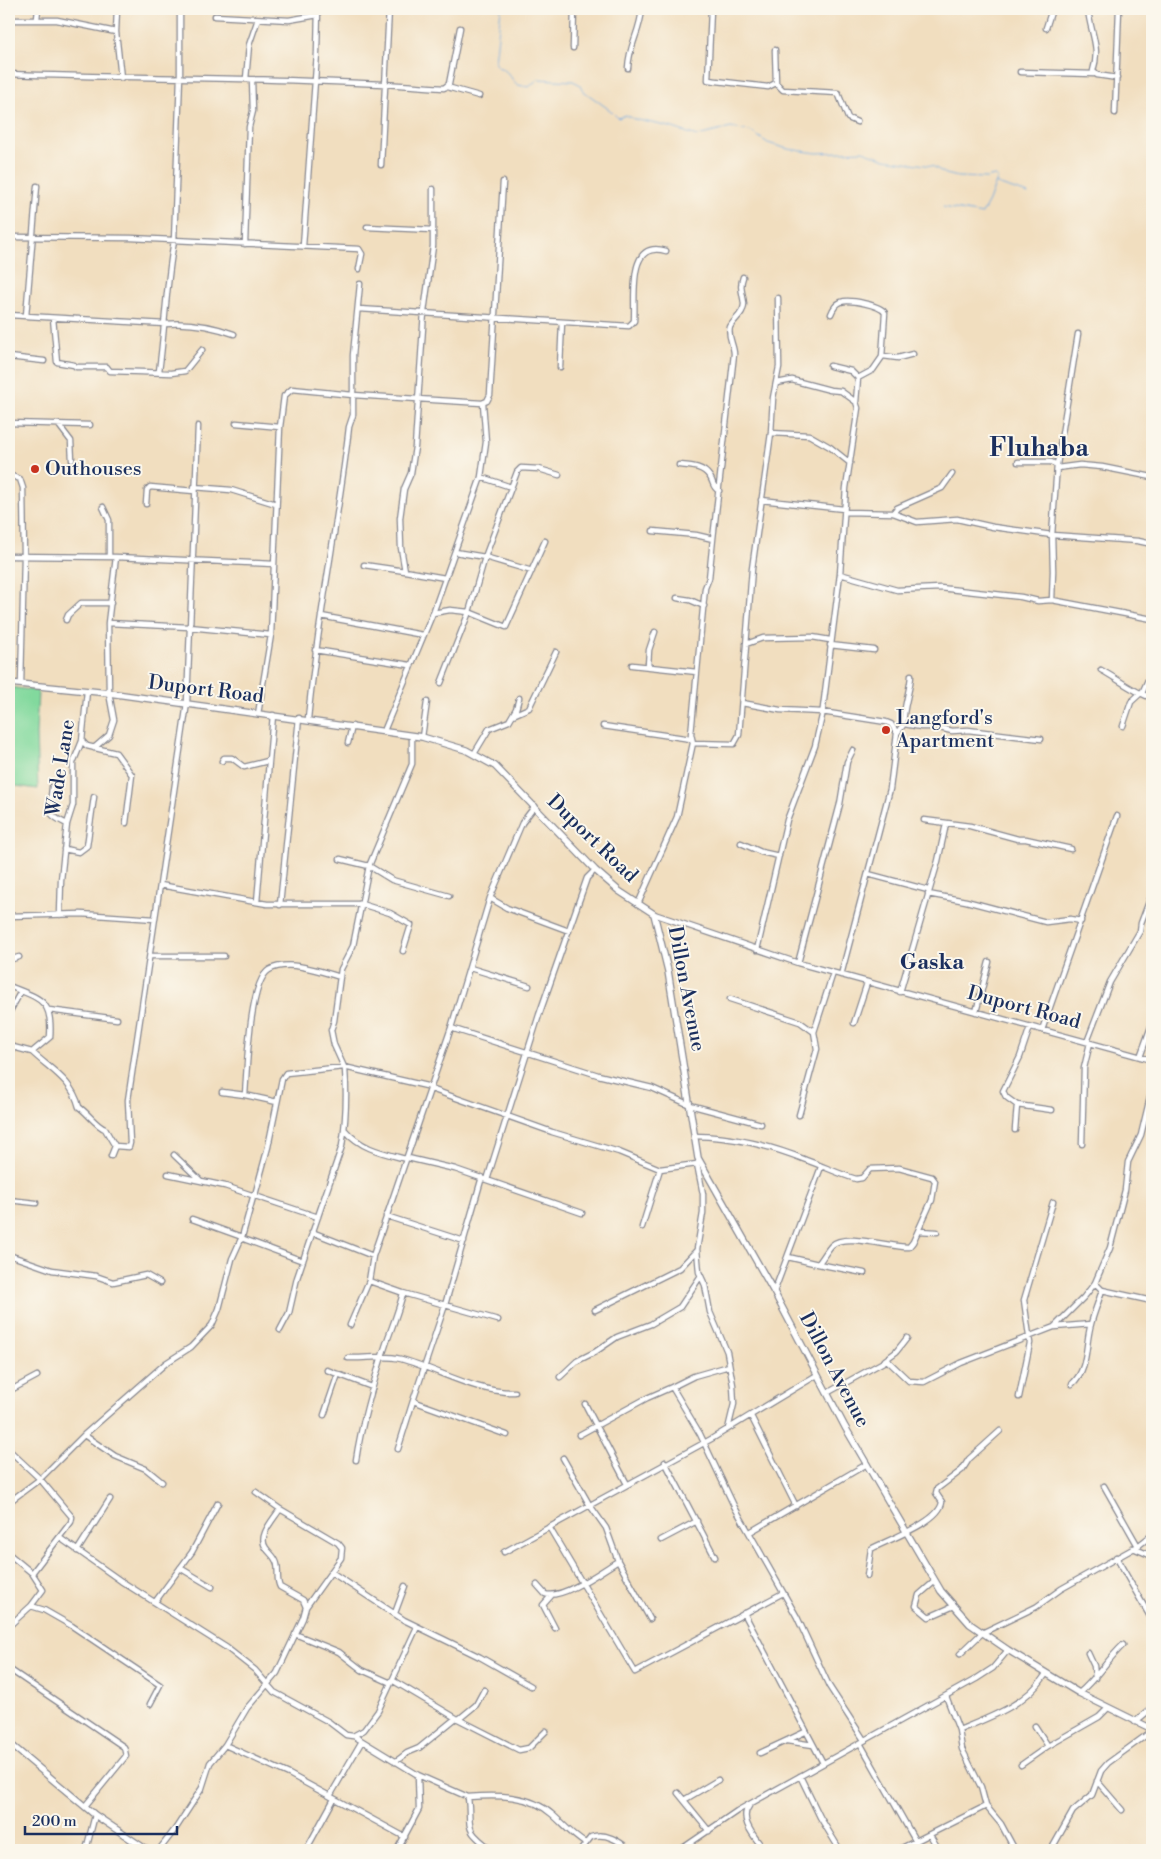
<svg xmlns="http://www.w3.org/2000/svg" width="1161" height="1859" font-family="'Libre Bodoni',serif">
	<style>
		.green { fill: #82d99d; stroke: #4e847e }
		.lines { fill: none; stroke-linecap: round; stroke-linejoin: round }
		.stream { stroke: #6fa9df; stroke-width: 1 }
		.minor-casing { stroke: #86868e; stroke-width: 7 }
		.tertiary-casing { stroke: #86868e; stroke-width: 8 }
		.minor { stroke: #fff; stroke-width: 4.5 }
		.tertiary { stroke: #fff; stroke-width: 5.5 }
		.poi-dot { fill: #c8321e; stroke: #fbf7ec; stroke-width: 2 }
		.labels { text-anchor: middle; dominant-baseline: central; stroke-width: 4; stroke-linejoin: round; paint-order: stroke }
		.poi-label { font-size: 20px; fill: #1b2f5e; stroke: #fbf7ec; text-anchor: start }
		.street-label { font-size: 20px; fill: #1b2f5e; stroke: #fbf7ec }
		.quarter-label { font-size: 22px; font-weight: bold; fill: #1b2f5e; stroke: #fbf7ec }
		.district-label { font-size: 25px; font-weight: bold; fill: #1b2f5e; stroke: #fbf7ec }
	</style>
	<rect width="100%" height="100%" fill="#fbf7ec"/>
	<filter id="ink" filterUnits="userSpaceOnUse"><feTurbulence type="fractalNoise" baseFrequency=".02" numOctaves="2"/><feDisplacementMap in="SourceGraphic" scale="10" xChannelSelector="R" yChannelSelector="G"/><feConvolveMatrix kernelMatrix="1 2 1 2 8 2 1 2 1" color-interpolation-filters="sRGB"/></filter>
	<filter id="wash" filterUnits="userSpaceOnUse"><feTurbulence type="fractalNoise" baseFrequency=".0096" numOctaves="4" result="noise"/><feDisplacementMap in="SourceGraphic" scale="20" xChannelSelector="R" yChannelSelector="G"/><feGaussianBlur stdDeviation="1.12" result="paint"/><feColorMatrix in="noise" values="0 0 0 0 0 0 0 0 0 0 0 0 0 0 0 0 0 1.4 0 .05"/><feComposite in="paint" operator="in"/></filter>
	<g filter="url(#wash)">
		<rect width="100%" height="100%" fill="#f1debf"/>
		<path class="green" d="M9 687 38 691 36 734 38 789 9 785Z"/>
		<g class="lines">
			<path class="stream" d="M501 9 495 62 498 67C510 71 510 79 518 85L529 87 538 79 573 81 579 84 582 90 610 110 618 118 626 115 634 119 670 127 697 136 731 128 750 131 768 143 788 149 817 153 863 151 885 159 932 166 946 174 958 177 986 178 994 176 997 177V184L1028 194
				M943 207 982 214 989 201 996 182"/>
		</g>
	</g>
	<g filter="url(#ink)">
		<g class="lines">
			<defs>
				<path id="minor" d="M117 9 116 32 121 78
					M711 9 708 80 768 87 776 83 783 90 838 93 848 118 857 122
					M1088 9C1090 33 1101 46 1093 71L1097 75 1117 78
					M215 16 289 20 318 15
					M37 19 38 9
					M9 20H57L116 32
					M1046 28 1052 9
					M573 48 574 9
					M775 50 776 83
					M628 68C629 44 640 33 642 9
					M1020 72 1094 74
					M9 74C154 79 299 77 444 88L449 84 460 28
					M246 79 249 45 258 19
					M447 87 479 96
					M1115 113 1119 9
					M381 165 389 9
					M433 189V246L424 312 415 447 411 473 404 489 400 518 401 548 405 571 445 578
					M367 227 433 230
					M9 237 131 238 359 249 362 254 359 269
					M245 244 249 127 253 111 252 80
					M303 246 317 53 318 9
					M359 309 629 326 634 321C636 297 626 239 666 251
					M831 314C833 309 836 304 841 302 849 299 881 305 885 313L882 357 873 370 858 378
					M9 315 165 324C189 322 212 326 234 334
					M26 316 37 186
					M53 318 57 362 74 365 76 367H107L110 371 171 373 185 371 202 350
					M883 356 898 358 913 354
					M9 357 44 361
					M830 366 851 371 858 378 856 402
					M560 367 562 322
					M159 371C165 328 166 284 174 241L180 77V9
					M483 403 486 442 481 477 511 487
					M9 423 90 425
					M236 423 280 427
					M58 424 71 441 72 460
					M771 433 809 435 830 447 850 463
					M1018 462H1051L1057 465
					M679 465C690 466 703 466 710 477 714 483 712 487 719 491
					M1057 468 1080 465 1102 467 1152 477
					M9 475 20 479 23 488 24 556 21 684
					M194 487 231 490 276 504
					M761 500 844 509
					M146 504 147 490 150 487 194 491
					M103 507 109 520V557
					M846 512 893 513 917 522 957 519 993 527 1052 535 1057 465 1078 334
					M893 513 897 508 942 488 952 474
					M653 531 696 535 713 539
					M455 552 485 557 517 472 521 468 539 469 559 475
					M9 556 116 557
					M364 565 405 571
					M840 574 897 590 940 588 1021 597 1038 601 1052 600 1152 619
					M677 598 690 600 704 606
					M1052 600 1053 571 1052 535 1138 541 1152 544
					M433 613 450 610 469 612 506 627 545 541
					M321 616 423 635
					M66 620 68 615 81 603H111
					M108 623 189 627 271 635
					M746 644 763 638 812 637 830 640
					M830 645 874 650
					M315 650 410 665
					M632 665 697 672
					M648 666 649 650 655 632
					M1101 670C1118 679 1135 693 1152 698
					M441 683 469 612 485 557 532 571
					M742 703 780 710 822 712 886 722 891 724 897 733
					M258 714 271 635 280 427 284 396 292 389 353 395V355L360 284
					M513 715 529 708 556 652
					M308 719C317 621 338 525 349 427L353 415V395L482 403 487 401 490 395 503 182
					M904 724 921 727H936L952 731 968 730 1041 739
					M904 724C901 715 911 688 911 675
					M603 726 691 739
					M1123 726 1131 702 1143 691 1152 671
					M384 731 433 613 481 477
					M422 737 427 702
					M82 741 87 746 116 753 132 775 126 823
					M348 743 352 726
					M693 743 734 744 739 735 752 569 771 433 773 398 779 367 778 298
					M94 748 109 735 114 720 109 693 108 623 116 557 274 564
					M474 754 489 729 509 721 516 709 519 698
					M222 761 224 758H232L244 767 268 761
					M52 787C50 812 44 813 67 824
					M924 820 970 826 1018 839H1026L1071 849
					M741 843 761 852 779 856
					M64 849 79 852 87 846 94 797
					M340 859 369 866 392 880 449 896
					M868 874 928 890
					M160 885 267 904H361L390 913 411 925 403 951
					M928 894 966 901 1046 922 1070 919 1081 921
					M490 898 507 908 569 931
					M257 902 273 715
					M638 904 677 817 693 743 691 734 705 588 709 578 713 539 734 354C734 345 727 336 730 327 734 319 744 314 744 304 743 293 739 288 743 277
					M280 905 299 718
					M654 914 798 963 1152 1060
					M60 915 61 880 67 824 73 805V763L82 741 87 691
					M9 916 81 914 155 919
					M757 950 787 820 815 746 822 716 840 574 846 488 858 408 856 402 841 391 830 390 792 380 777 383
					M150 956H224
					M9 960 19 957
					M798 963 840 804 847 762 853 750
					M470 968 529 986
					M841 975 890 789 897 733 904 724
					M9 986C40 999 53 999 50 1037L32 1052 9 1046
					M900 992 938 861 946 824
					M730 999 800 1022 814 1032
					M49 1010 117 1019
					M976 1012 989 962
					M9 1013 21 991
					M854 1023 867 983
					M451 1028 598 1075 652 1088 690 1105 761 1124
					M1042 1030 1117 816
					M1087 1042 1110 982 1140 931 1141 923 1150 899H1152
					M32 1052C51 1070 72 1080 79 1107 88 1113 96 1126 105 1129L115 1146 111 1156
					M1140 1057 1152 1024
					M344 1067 334 1045 331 1030 334 1021 341 969 353 946 369 866 412 764V736
					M431 1089 552 1132 619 1152 660 1169
					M222 1092 245 1095
					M277 1102 245 1095C247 1070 249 982 269 970 288 959 320 971 340 977
					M1017 1105 1052 1110
					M799 1115 817 1049 814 1032 833 973
					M345 1130C361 1149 383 1153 406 1159
					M1015 1130 1017 1105 1006 1097 1003 1091 1020 1057 1030 1027
					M694 1136C731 1136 772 1146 806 1160 823 1166 839 1174 856 1179L862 1178 870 1169 899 1168 932 1177 935 1181 932 1200 913 1242 909 1247C892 1248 845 1232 832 1245 827 1250 823 1258 818 1264L788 1257
					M1082 1144 1084 1068 1090 1043
					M115 1146 129 1147 130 1143 128 1100 187 703 198 426
					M174 1155 200 1180
					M408 1158 455 1169 582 1213
					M697 1164 703 1194V1213L697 1249 699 1272 705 1285 710 1312 727 1352 733 1385 734 1404 728 1429
					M168 1174 225 1186 318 1217
					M482 1177 445 1305 413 1401 507 1435
					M487 1180 539 1015 587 878 595 870
					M255 1195 268 1147 282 1079 286 1073 344 1067 431 1087
					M9 1200 36 1203
					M386 1216 464 1241
					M192 1219 242 1237
					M642 1227 660 1169 697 1164 698 1162
					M919 1231 937 1232
					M312 1232 373 1256
					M241 1238 303 1261
					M9 1255 52 1270 96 1276 113 1282 146 1275 160 1283
					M818 1264 864 1273
					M1095 1283 1102 1290 1152 1301
					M774 1292 821 1167
					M403 1293 498 1320
					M595 1310 680 1268 696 1251
					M350 1325 369 1281
					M1055 1327 1091 1324
					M280 1330 289 1313 297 1278 342 1146C346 1120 347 1095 345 1069
					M348 1358C366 1359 383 1354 401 1359 438 1369 476 1393 515 1392
					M885 1360 896 1352 907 1338
					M729 1366 694 1376 672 1387 700 1434 734 1506 797 1617 829 1686 864 1740
					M327 1370 372 1387
					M560 1377 577 1361 595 1352 617 1337 651 1324 680 1307 700 1277
					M1072 1384C1089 1369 1085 1344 1091 1324 1094 1312 1099 1301 1102 1290
					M9 1391 37 1376
					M827 1393 887 1360 909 1381 924 1382 961 1363 1054 1327 1084 1297 1095 1283 1110 1248 1125 1190 1128 1162 1141 1135 1152 1089
					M1019 1397 1030 1343 1024 1300 1053 1202
					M585 1404 627 1484
					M324 1415 338 1374
					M751 1416 796 1506
					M84 1435 115 1456 146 1469 162 1482
					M579 1435 647 1398 672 1387
					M398 1449 413 1401
					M9 1450 40 1479 72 1517 71 1522 32 1573 9 1554
					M563 1458 589 1504 606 1528 618 1561 650 1619
					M356 1460C362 1419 374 1380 387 1341 393 1324 399 1310 403 1293L369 1281 373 1256 451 1028 490 898 522 823 535 806
					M665 1462 715 1557
					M1104 1486 1138 1546
					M256 1492 280 1509 338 1543 342 1548 341 1558 306 1607
					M9 1502 40 1479 84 1435 166 1363 191 1347 212 1325 219 1309 232 1259 242 1237 254 1194
					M280 1509C274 1519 257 1536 266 1548 270 1554 275 1556 277 1564 279 1572 276 1580 280 1587L303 1600 306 1607 303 1618 277 1673 247 1708 225 1745 289 1774 405 1837
					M549 1527 635 1672 783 1593
					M750 1532 867 1464
					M60 1538 121 1581 227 1648 255 1670 274 1692 329 1722 346 1735 353 1736 364 1730 378 1711 417 1627
					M661 1540 697 1521
					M1133 1548 1152 1556
					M77 1551 110 1499
					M504 1552 713 1438 817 1375
					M1116 1557 1152 1620
					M180 1568 212 1587
					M331 1572 404 1620 480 1657 531 1686
					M867 1576 871 1549C887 1540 940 1522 942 1502L936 1493 937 1489 962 1470 969 1459 1000 1431
					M935 1581 919 1595 916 1606 929 1617 954 1606
					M537 1585 545 1594C562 1600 603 1570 618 1561
					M551 1596 543 1605 555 1628
					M155 1602 192 1552 218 1503
					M31 1606 43 1590 32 1573
					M395 1613 405 1586
					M744 1613 823 1763
					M9 1626 31 1606 44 1610 72 1626 160 1685 150 1704
					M295 1634 339 1652 362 1670 391 1683
					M1088 1653 1094 1666 1095 1678
					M960 1654 982 1633 1036 1607 1061 1589 1138 1546 1152 1535
					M9 1669 124 1747 126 1756 85 1806
					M392 1680 456 1718 519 1750 529 1748 546 1731
					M1079 1693C1096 1679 1107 1660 1123 1645
					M459 1719 476 1705 484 1690
					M1135 1722 1152 1708
					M1035 1726 1048 1746
					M959 1730C991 1717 1027 1704 1046 1674
					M354 1736 418 1775 468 1797C472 1830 462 1827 492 1850
					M787 1741 813 1745
					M860 1743 916 1842
					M760 1753 805 1732
					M395 1762 407 1753 419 1748 456 1718
					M1021 1765 1048 1746 1099 1717 1108 1708
					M800 1776 820 1817 840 1850
					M1097 1781 1122 1810
					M678 1793 709 1831
					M330 1796 362 1741
					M468 1797C497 1795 530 1794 553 1815 564 1825 572 1835 585 1843
					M684 1800 718 1780
					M749 1806C738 1820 756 1838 764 1850
					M986 1806 1001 1824 1015 1850
					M930 1835 939 1850
					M86 1850 95 1815
					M159 1850 176 1828 202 1788 210 1763 225 1745
					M306 1850 334 1799
					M397 1850 419 1809 418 1775
					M581 1850 591 1837C606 1832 619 1841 630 1850
					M680 1850 737 1811 976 1679 993 1668 1008 1650
					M898 1850 986 1806 981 1787 962 1749 959 1730 946 1696
					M1051 1850 1073 1811 1092 1795 1101 1771 1108 1763 1152 1731"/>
				<path id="tertiary" d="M9 683 109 693 422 737 466 750 495 766 595 870 619 891 654 914 668 971 698 1158 774 1292 845 1427 941 1591 970 1624 1008 1650 1079 1693 1152 1729
					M9 1743 95 1815 147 1850"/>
			</defs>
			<use href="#minor" class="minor-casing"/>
			<use href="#tertiary" class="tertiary-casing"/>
			<use href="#minor" class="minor"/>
			<use href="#tertiary" class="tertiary"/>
		</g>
	</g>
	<g class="poi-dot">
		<circle cx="35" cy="469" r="5"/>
		<circle cx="886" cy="730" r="5"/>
	</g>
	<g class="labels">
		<g class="poi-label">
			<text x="45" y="469">Outhouses</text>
			<text x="896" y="718">Langford's<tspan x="896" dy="23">Apartment</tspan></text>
		</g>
		<g class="street-label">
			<text transform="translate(206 690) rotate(7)">Duport Road</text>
			<text transform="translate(61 768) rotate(-81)">Wade Lane</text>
			<text transform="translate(592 839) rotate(44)">Duport Road</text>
			<text transform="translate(686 989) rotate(79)">Dillon Avenue</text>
			<text transform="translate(1024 1008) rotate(15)">Duport Road</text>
			<text transform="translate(834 1370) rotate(62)">Dillon Avenue</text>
		</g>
		<g class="quarter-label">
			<text x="932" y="962">Gaska</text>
		</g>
		<g class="district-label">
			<text x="1039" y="448">Fluhaba</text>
		</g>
	</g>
	<rect width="1161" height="1859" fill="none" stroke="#fbf7ec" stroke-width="30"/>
	<path d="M25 1826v8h152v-8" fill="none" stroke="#1b2f5e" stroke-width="2.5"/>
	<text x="32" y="1826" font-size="15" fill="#1b2f5e" stroke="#fbf7ec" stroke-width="4" paint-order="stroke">200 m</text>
</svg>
